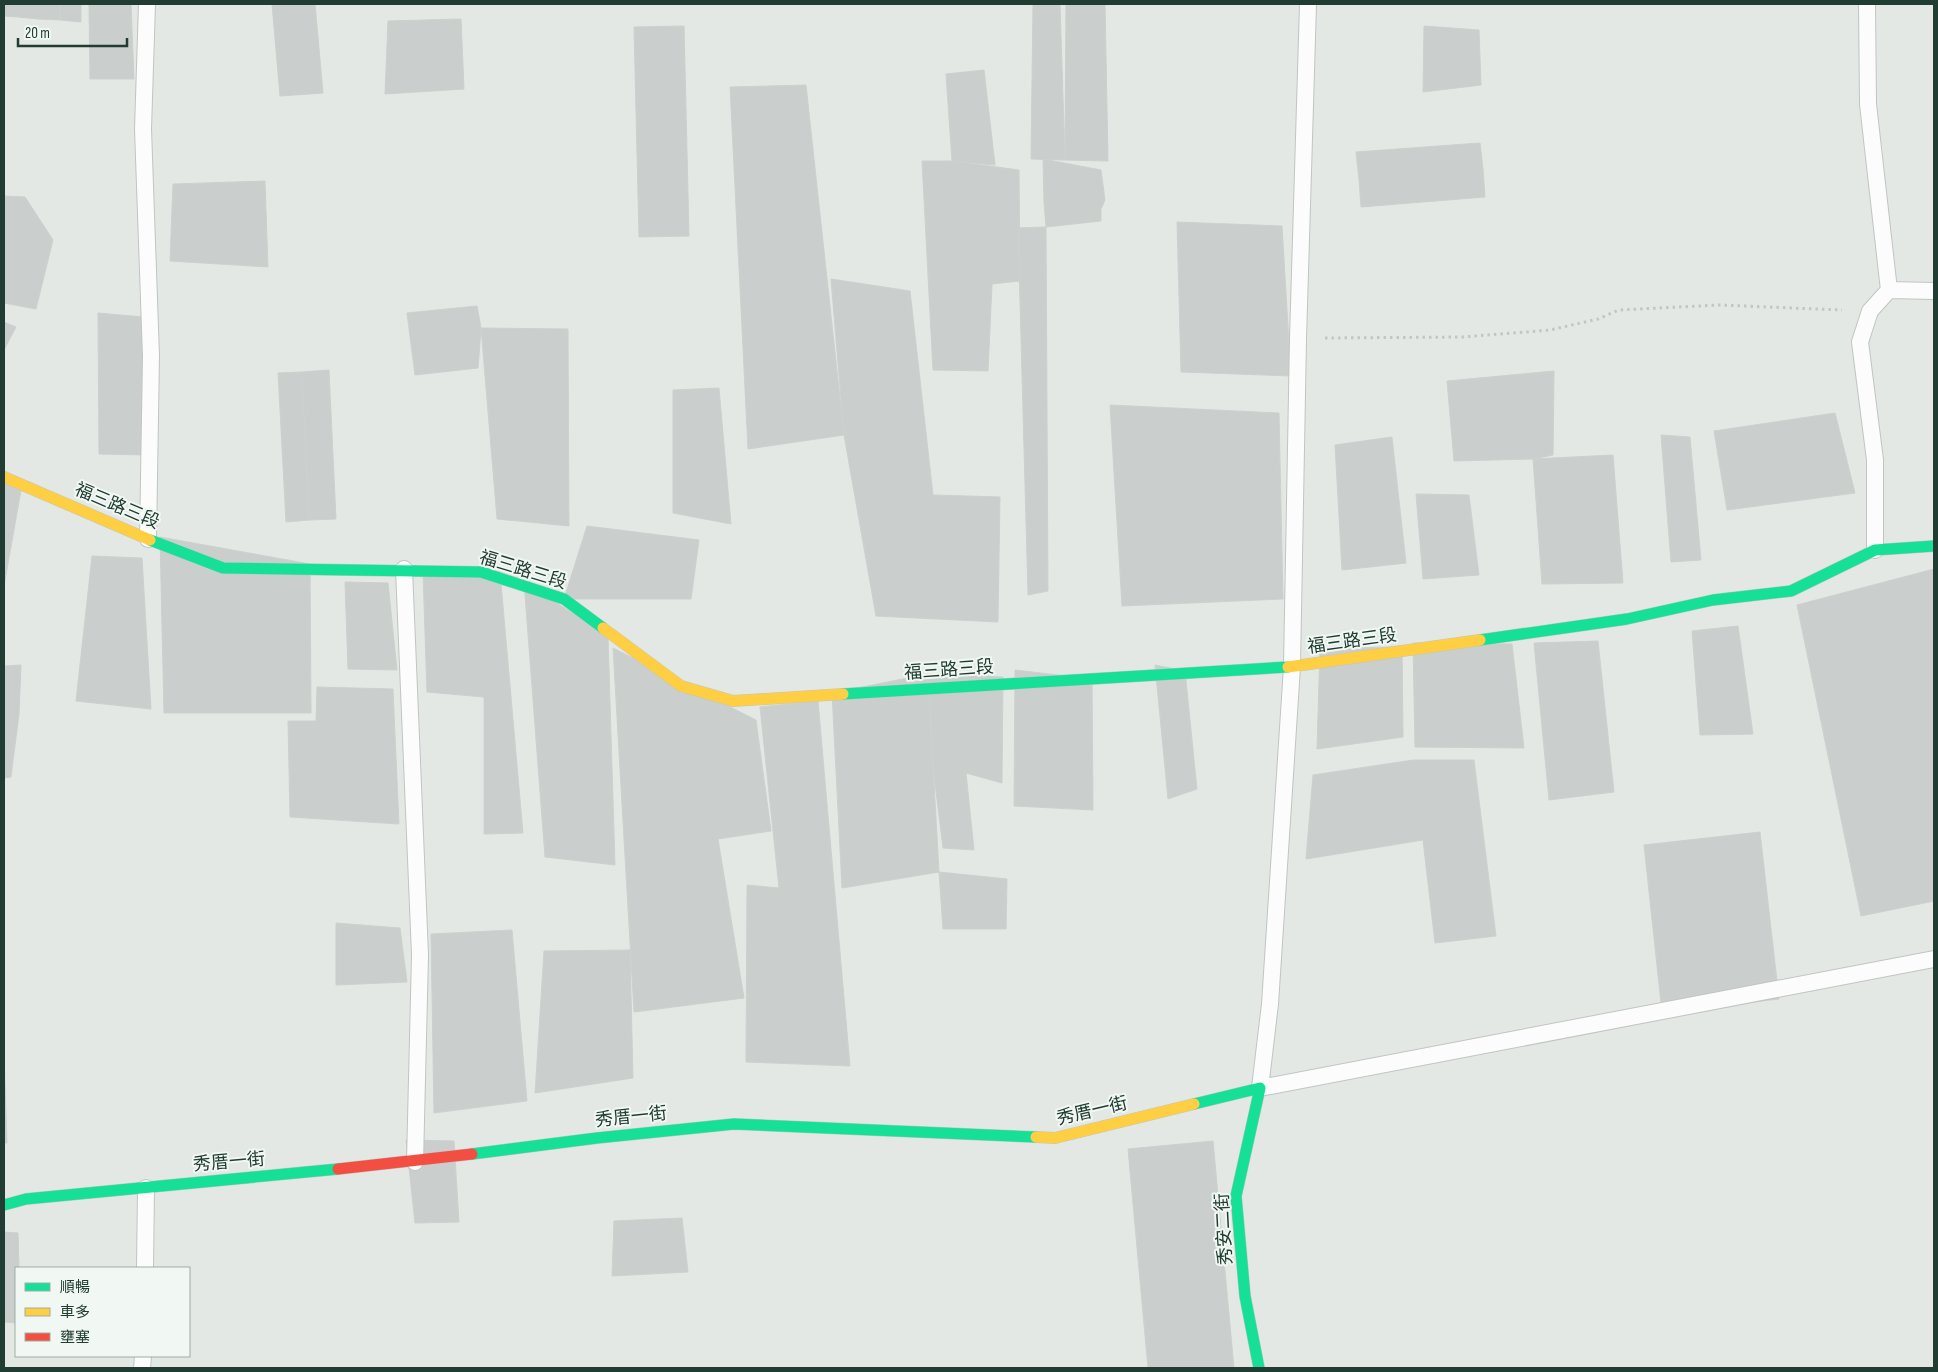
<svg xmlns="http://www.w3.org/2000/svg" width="1938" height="1372" font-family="'Sofia Sans Condensed','Noto Sans TC',sans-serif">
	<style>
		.building { fill: #cacfcd; stroke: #ccd1ce }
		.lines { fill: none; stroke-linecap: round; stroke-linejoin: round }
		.lane-casing { stroke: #c0c5c2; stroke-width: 18 }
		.fast-casing { stroke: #bfc6c2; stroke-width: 12 }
		.slow-casing { stroke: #bfc6c2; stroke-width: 12 }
		.jam-casing { stroke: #bfc6c2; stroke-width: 12 }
		.path { stroke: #c0c8c5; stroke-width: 3; stroke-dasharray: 2.5 4; stroke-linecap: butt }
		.lane { stroke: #fbfcfb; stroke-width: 16 }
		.fast { stroke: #16e098; stroke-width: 11 }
		.slow { stroke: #ffcf43; stroke-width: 11 }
		.jam { stroke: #f24e42; stroke-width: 11 }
		.labels { text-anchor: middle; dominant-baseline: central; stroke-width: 4; stroke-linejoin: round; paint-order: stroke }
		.street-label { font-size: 18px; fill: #213c32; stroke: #f1f8f3 }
	</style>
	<rect width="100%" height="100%" fill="#e3e8e5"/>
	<path class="building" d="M4 4H17L18 17 4 16Z
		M17 4H38L39 19 18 17Z
		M38 4H60V20L39 19Z
		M60 4H81V22L60 20Z
		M89 4H131L134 79H90Z
		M272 4H315L323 93 280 96Z
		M1033 4H1060L1065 160 1031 159Z
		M1066 4H1105L1108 161 1065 160Z
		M461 19 464 89 385 94 388 21Z
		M684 26 689 236 639 237 634 27Z
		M1424 26 1479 30 1481 85 1423 92Z
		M984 70 995 165 952 161 946 74Z
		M806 85 844 435 748 449 730 87Z
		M1480 143 1483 169 1359 180 1356 152Z
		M1043 159 1101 170 1105 200 1044 203Z
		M922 161H952L1019 170 1020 281 992 284 988 371 933 370Z
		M1483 169 1485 197 1361 207 1359 180Z
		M265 181 268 267 170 261 173 184Z
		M4 196 25 197 53 240 36 309 4 303Z
		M1105 200 1101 209V221L1046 227 1044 203Z
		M1177 222 1282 226 1291 376 1181 372Z
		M1046 227 1048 591 1028 595 1018 228Z
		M831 279 910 291 933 495 1000 497 998 622 876 616 844 435Z
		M477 306 481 328 478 368 415 375 407 313Z
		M98 313 143 317 145 455 99 454Z
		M4 322 16 327 4 350Z
		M481 328 568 329 569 526 497 519Z
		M329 370 336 519 309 520 302 372Z
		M1554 371 1553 455 1533 459 1454 461 1447 381Z
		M302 372 309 520 286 522 278 373Z
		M719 388 731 524 673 513V390Z
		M1110 405 1279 413 1283 599 1122 606Z
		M1835 413 1855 493 1727 510 1714 431Z
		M1661 435 1690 437 1701 560 1671 562Z
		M1392 437 1406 563 1342 570 1335 445Z
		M1613 455 1623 583 1542 584 1533 459Z
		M4 477 22 485 4 586Z
		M1416 494 1469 495 1479 575 1423 579Z
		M587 526 699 540 691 599H564Z
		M160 537 310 564 311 713H164Z
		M92 556 142 558 151 709 76 701Z
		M1934 569V901L1861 916 1797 605Z
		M423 572H500L523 833 484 834V697L427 692Z
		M345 582 388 583 397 670 348 669Z
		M524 582 608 636 615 865 545 857Z
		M1738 626 1753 734 1700 735 1692 631Z
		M1598 641 1614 792 1549 800 1534 643Z
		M1413 643 1512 644 1524 748 1415 747Z
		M1402 647 1403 737 1317 749 1320 648Z
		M613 648 756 720 771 831 718 839 744 998 634 1012Z
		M21 665 19 714 11 777 4 778V666Z
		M1155 665 1185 671 1197 789 1168 799Z
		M1015 670 1092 679 1093 810 1014 806Z
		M928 674 1003 677 1002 783 966 773 974 850 943 848 933 767Z
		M928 674 939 872 842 888 832 693Z
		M317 687 393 689 399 824 290 817 288 721H316Z
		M818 701 850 1066 746 1062 747 885 779 888 760 707Z
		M1413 760H1474L1496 936 1435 943 1423 840 1306 859 1313 775Z
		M1760 832 1779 999 1662 1012 1644 845Z
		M939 872 1007 879 1006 929H943Z
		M336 923 400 928 407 982 336 985Z
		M512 930 527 1101 434 1113 431 934Z
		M630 950 633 1078 535 1093 544 951Z
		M4 1055 7 1143H4Z
		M406 1140 454 1141 459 1222 415 1223Z
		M1213 1141 1234 1368H1148L1128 1149Z
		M682 1218 688 1272 612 1276 614 1221Z
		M4 1232 18 1233 19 1268H16V1323L4 1322Z"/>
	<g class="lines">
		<defs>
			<path id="lane" d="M147 4 143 129 151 356 148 539
				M1308 4 1298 339 1292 667 1270 1004 1260 1088 1934 959
				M1867 4 1868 104 1889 290
				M1875 550V460L1860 342 1870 311 1889 290 1934 291
				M404 569 420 955 415 1162
				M145 1268 146 1188
				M142 1368 143 1356"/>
			<path id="fast" d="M150 540 223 568 481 572 564 599 603 628
				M1480 640 1627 619 1713 600 1791 591 1875 550 1934 546
				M843 694 1288 667
				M1194 1104 1260 1088 1236 1196 1245 1296 1259 1368
				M472 1154 597 1138 734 1124 1036 1137
				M4 1205 26 1199 338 1169"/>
			<path id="slow" d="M4 477 150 540
				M603 628 681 686 733 701 843 694
				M1288 667 1480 640
				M1036 1137 1055 1138 1194 1104"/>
			<path id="jam" d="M338 1169 472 1154"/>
		</defs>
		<use href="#lane" class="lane-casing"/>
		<use href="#fast" class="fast-casing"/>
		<use href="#slow" class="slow-casing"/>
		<use href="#jam" class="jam-casing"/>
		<path class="path" d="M1325 338 1463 337 1550 330 1598 319 1619 310 1719 305 1842 310"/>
		<use href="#lane" class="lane"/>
		<use href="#fast" class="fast"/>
		<use href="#slow" class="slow"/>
		<use href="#jam" class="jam"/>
	</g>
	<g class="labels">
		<g class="street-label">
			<text transform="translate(117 506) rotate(23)">福三路三段</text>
			<text transform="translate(523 570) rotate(17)">福三路三段</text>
			<text transform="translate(1352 641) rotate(-8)">福三路三段</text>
			<text transform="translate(949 670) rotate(-4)">福三路三段</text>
			<text transform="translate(1092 1111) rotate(-13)">秀厝一街</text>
			<text transform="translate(631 1117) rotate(-6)">秀厝一街</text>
			<text transform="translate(229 1162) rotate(-5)">秀厝一街</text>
			<text transform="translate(1224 1229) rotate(-93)">秀安二街</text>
		</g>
	</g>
	<rect width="1938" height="1372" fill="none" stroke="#213c32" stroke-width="10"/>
	<rect x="15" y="1267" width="175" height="90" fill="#f1f8f3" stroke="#9eada6"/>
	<rect x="25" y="1283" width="25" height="8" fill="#16e098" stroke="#9eada6"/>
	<text x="60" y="1292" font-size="15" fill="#213c32">順暢</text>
	<rect x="25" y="1308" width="25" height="8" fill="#ffcf43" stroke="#9eada6"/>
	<text x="60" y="1317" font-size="15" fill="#213c32">車多</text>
	<rect x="25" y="1333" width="25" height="8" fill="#f24e42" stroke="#9eada6"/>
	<text x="60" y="1342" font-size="15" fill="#213c32">壅塞</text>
	<path d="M18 38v8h109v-8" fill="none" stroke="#213c32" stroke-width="2.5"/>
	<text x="25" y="38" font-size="15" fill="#213c32" stroke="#f1f8f3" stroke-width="4" paint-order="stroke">20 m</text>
</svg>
